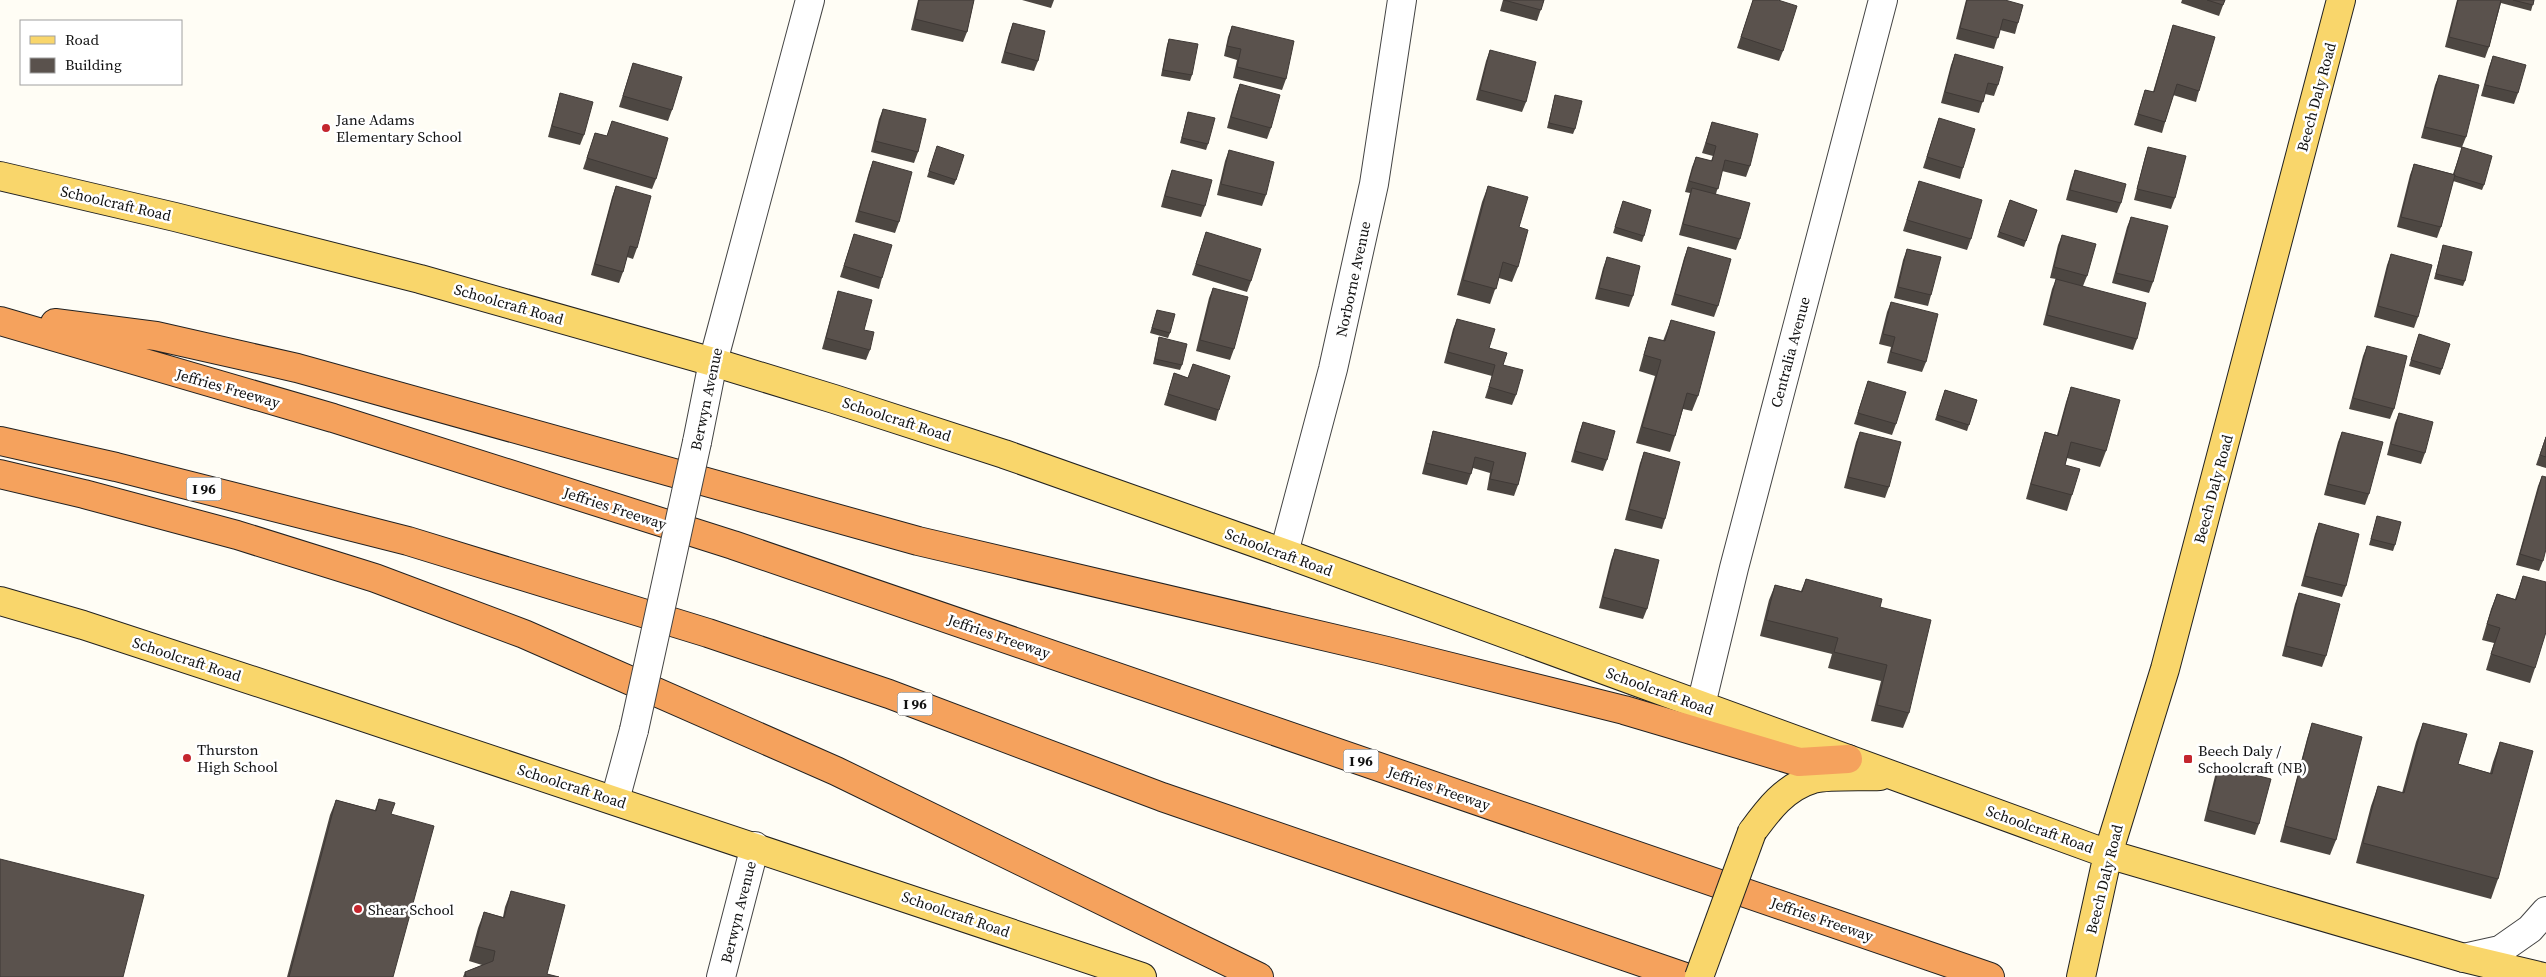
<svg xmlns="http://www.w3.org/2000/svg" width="2546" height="977" font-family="'Source Serif 4',serif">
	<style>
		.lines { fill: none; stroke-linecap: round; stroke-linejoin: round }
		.minor-casing { stroke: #444; stroke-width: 30 }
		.major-casing { stroke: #222; stroke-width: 30 }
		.highway-casing { stroke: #222; stroke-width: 30 }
		.minor { stroke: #fff; stroke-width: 28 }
		.major { stroke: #f9d66b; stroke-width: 28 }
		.highway { stroke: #f5a25d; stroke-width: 28 }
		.minor-bridge-casing { stroke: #444; stroke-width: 30; stroke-linecap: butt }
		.major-bridge-casing { stroke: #222; stroke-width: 30; stroke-linecap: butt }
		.minor-bridge { stroke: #fff; stroke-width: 28 }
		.major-bridge { stroke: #f9d66b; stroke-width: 28 }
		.wall { fill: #4d4742 }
		.building { fill: #5a524d; stroke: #3f3936 }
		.poi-dot { fill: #c4262e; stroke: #fff; stroke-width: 2 }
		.labels { text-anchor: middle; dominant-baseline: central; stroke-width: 5; stroke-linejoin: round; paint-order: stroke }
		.shield { fill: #fff; stroke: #585858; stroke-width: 1 }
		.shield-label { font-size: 14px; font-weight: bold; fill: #111 }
		.street-label { font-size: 15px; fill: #111; stroke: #fff }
		.poi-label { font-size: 15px; fill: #111; stroke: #fff; text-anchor: start }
	</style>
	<rect width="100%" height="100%" fill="#fffdf5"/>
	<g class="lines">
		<defs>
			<path id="minor" d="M697 442 713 362 810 0
				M1284 553 1333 369 1374 184 1402 0
				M1701 705 1734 568 1883 0
				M615 800 634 730
				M2464 958 2500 950 2530 929 2546 911
				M721 977 755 846"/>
			<path id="major" d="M0 176 175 217 420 279 713 362 834 399 1004 454 1284 553 2108 854 2464 958 2543 977
				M0 601 83 625 330 706 1142 977
				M1752 832C1768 810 1785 787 1813 779 1829 775 1862 777 1880 776
				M2081 977 2108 854 2165 669 2341 0"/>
			<path id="highway" d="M0 321 333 418 733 545 1990 977
				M55 323 156 336 297 368 918 541 1387 651 1624 710 1799 762 1848 759
				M0 441 116 467 408 541 708 633 889 694 1162 797 1685 977
				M0 474 84 494 237 535 375 578 524 634 836 771 1259 977"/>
		</defs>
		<use href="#minor" class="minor-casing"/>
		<use href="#major" class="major-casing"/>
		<use href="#highway" class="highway-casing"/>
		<use href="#minor" class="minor"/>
		<use href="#major" class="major"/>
		<use href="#highway" class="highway"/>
		<defs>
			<path id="minor-bridge" d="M634 730 697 442"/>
			<path id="major-bridge" d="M1699 977 1752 832"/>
		</defs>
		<use href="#minor-bridge" class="minor-bridge-casing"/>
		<use href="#major-bridge" class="major-bridge-casing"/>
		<use href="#minor-bridge" class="minor-bridge"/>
		<use href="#major-bridge" class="major-bridge"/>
	</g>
	<path class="wall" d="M918 0H974L967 32 963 42 911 30Z
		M1022 0H1054L1051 8Z
		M1503 0H1544L1537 21 1500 11Z
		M1753 0 1783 51 1779 61 1737 48Z
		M1966 0H2005L2018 23 2015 34 2000 30 1994 49 1956 39Z
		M2182 0H2225L2219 16 2181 3Z
		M2457 0H2534L2531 11 2501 3 2489 47 2485 58 2445 47Z
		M1013 23 1038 61 1034 71 1001 63 1009 34Z
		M2173 25 2199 91 2196 102 2173 95 2162 133 2134 125 2145 90 2153 92Z
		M1232 26 1286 79 1282 90 1233 78 1237 60 1224 56 1228 37Z
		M1169 39 1192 75 1190 81 1161 76 1167 45Z
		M1490 50 1526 102 1522 112 1476 100 1486 61Z
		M1955 54 1998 85 1994 96 1985 94 1979 113 1941 103 1951 65Z
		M2493 56 2518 93 2514 104 2481 96 2489 67Z
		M633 63 672 110 668 121 619 107Z
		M2439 75 2466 137 2462 147 2484 185 2482 190 2453 181 2441 227 2437 238 2397 227 2410 175 2414 164 2453 174 2462 148 2421 138 2435 85Z
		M1240 84 1271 128 1267 139 1227 128 1236 95Z
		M560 93 584 135 580 145 548 137Z
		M1555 95 1575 129 1573 134 1547 128Z
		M883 109 918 152 914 163 871 152 879 119Z
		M1188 112 1208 144 1206 150 1180 143Z
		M1939 118 1963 168 1960 179 1923 168Z
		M612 121 656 179 652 189 583 169 595 133 607 136Z
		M1712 122 1750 166 1746 177 1722 171 1716 194 1740 239 1736 250 1679 235 1690 193 1685 192 1692 167 1696 157 1711 161 1713 156 1702 153Z
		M2148 147 2175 198 2171 209 2134 200 2145 157Z
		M1229 150 1266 195 1262 206 1217 195 1225 161Z
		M935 152 956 180 954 185 927 177Z
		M873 161 899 222 895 233 855 222 869 172Z
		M1172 170 1205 206 1201 217 1161 207 1168 181Z
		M2075 170 2121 203 2117 213 2066 200 2071 181Z
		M1919 181 1971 239 1967 250 1903 231Z
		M616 186 637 248 633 259 627 257 623 272 619 283 591 275 612 197Z
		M1488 186 1519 227 1518 267 1512 282 1499 278 1490 304 1457 295 1482 202Z
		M2010 200 2037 210 2024 247 1997 237Z
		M1623 201 1644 236 1642 242 1613 233Z
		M2131 217 2153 282 2149 293 2112 283 2127 227Z
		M1206 232 1251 281 1247 292 1192 275Z
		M854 234 882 278 879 289 840 277Z
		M2062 235 2087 276 2083 286 2137 339 2133 350 2043 325 2052 289 2056 279 2050 278 2058 245Z
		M2443 245 2465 281 2463 286 2434 279Z
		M1688 247 1718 306 1714 317 1671 305 1684 258Z
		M1907 249 1931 295 1928 306 1894 298 1903 260Z
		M2391 254 2418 317 2414 328 2374 317 2387 265Z
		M1607 257 1633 296 1629 307 1595 299 1603 268Z
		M1213 288 1234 349 1230 360 1196 351 1209 298Z
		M838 291 864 330 870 350 866 360 822 349 835 302Z
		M1891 302 1926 362 1922 372 1887 363 1891 347 1879 344 1887 312Z
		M1157 310 1170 333 1168 338 1150 333Z
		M1457 319 1489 348 1503 365 1516 395 1512 405 1485 398 1492 376 1444 363 1453 329Z
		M1671 320 1698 396 1692 411 1683 409 1675 436 1670 452 1636 443 1655 376 1639 371 1644 353 1649 337 1663 341Z
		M2419 334 2442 369 2440 375 2409 366Z
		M1159 337 1182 365 1180 370 1153 364Z
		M2367 346 2394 409 2390 419 2349 409 2363 356Z
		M1193 364 1219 410 1216 421 1164 405 1174 373 1188 378Z
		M1868 381 1896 424 1892 435 1854 424Z
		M2071 387 2106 451 2100 467 2067 458 2065 465 2072 495 2067 511 2026 499 2040 448 2045 432 2057 435 2066 402Z
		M1945 390 1977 400 1967 431 1935 420Z
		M2399 413 2425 453 2421 464 2387 455 2395 423Z
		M1583 422 1607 460 1603 471 1571 462 1579 433Z
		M1433 431 1526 453 1518 485 1514 496 1487 490 1490 473 1473 468 1467 485 1422 474 1430 442Z
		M1860 432 1889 487 1885 498 1844 488 1856 442Z
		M2342 432 2369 494 2365 505 2324 495 2338 442Z
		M2546 436V468L2536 465Z
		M1644 452 1665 519 1662 529 1625 520 1640 463Z
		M2542 476 2543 561 2539 571 2516 565 2538 486Z
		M2377 516 2395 545 2393 551 2369 545Z
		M2319 523 2346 586 2342 597 2301 586 2315 534Z
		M1615 549 1647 609 1643 619 1599 608 1611 560Z
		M2523 576 2535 668 2530 683 2486 670 2494 643 2482 640 2491 609 2497 594 2515 599Z
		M1806 579 1880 607 1909 713 1903 728 1871 721 1881 681 1828 668 1832 654 1760 636 1769 600 1775 585 1801 591Z
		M2299 593 2326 656 2322 667 2282 656 2295 604Z
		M2312 723 2336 840 2330 855 2280 842 2307 739Z
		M2423 723 2458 764 2490 773 2493 762 2500 742 2498 879 2491 899 2356 863 2371 806 2378 786 2402 793 2416 742Z
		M2219 766 2259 824 2255 835 2204 821 2215 776Z
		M379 799 391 814 393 977H287L330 815 336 800 375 810Z
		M511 891 547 974 559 977H463L465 972 482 965 469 961 478 928 484 912 503 917 505 907Z"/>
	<path class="building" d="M919 0H974L967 32 915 19Z
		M1504 0H1544L1541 10Z
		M1753 0H1778L1797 6 1783 51 1741 37Z
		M1967 0H2005L2023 5 2018 23 2003 19 1998 38 1960 28Z
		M2207 0H2225L2223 5Z
		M2458 0H2501L2489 47 2449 37Z
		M2513 0H2534L2533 5Z
		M1013 23 1045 31 1038 61 1005 52Z
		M2173 25 2215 37 2199 91 2177 84 2165 122 2138 114 2145 90 2154 92Z
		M1232 26 1294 41 1286 79 1237 67 1241 49 1227 46Z
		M1169 39 1198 44 1192 75 1163 70Z
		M1490 50 1536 62 1526 102 1480 90Z
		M1955 54 2003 67 1998 85 1988 83 1983 102 1945 92Z
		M2493 56 2526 65 2518 93 2485 85Z
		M633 63 682 77 672 110 623 96Z
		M2439 75 2479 85 2466 137 2425 127Z
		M1240 84 1280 95 1271 128 1231 117Z
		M560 93 593 102 584 135 552 126Z
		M1555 95 1582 101 1575 129 1549 123Z
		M883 109 926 119 918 152 875 141Z
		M1188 112 1215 118 1208 144 1182 138Z
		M1939 118 1975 129 1963 168 1927 157Z
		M612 121 668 138 656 179 587 158 595 133 607 136Z
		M1712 122 1758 134 1750 166 1725 160 1718 189 1689 181 1696 157 1712 161 1716 146 1706 143Z
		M937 146 964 155 956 180 929 171Z
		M2148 147 2186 156 2175 198 2137 189Z
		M2462 147 2492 156 2484 185 2455 176V175L2454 174Z
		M1229 150 1274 162 1266 195 1221 184Z
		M873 161 912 172 899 222 859 211Z
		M2414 164 2455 175 2441 227 2401 217Z
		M1172 170 1212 180 1205 206 1165 196Z
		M2075 170 2126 184 2121 203 2070 190Z
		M1919 181 1982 200 1971 239 1907 220Z
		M616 186 651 196 637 248 630 246 623 272 595 264Z
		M1488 186 1528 197 1519 227 1528 230 1518 267 1503 262 1496 289 1463 280Z
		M1692 188 1750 203 1740 239 1683 224Z
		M2010 200 2037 210 2026 241 1999 232Z
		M1623 201 1651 210 1644 236 1615 227Z
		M2131 217 2168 226 2153 282 2116 273Z
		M1206 232 1261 249 1251 281 1196 264Z
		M854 234 892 245 882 278 844 266Z
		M2062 235 2096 244 2087 276 2054 267Z
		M2443 245 2472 252 2465 281 2436 274Z
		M1688 247 1731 259 1718 306 1675 294Z
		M1907 249 1941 257 1931 295 1898 287Z
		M2391 254 2432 265 2418 317 2378 306Z
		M1607 257 1640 266 1633 296 1599 288Z
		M2056 279 2146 303 2137 339 2047 315Z
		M1213 288 1248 297 1234 349 1200 340Z
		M838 291 872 300 864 330 874 332 870 350 826 338Z
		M1891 302 1938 314 1926 362 1891 352 1895 337 1883 334Z
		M1157 310 1175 314 1170 333 1152 328Z
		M1457 319 1495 329 1489 348 1507 353 1503 365 1523 370 1516 395 1489 387 1495 365 1448 352Z
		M1671 320 1715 332 1698 396 1687 393 1675 436 1642 427 1661 360 1644 355 1649 337 1665 341Z
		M2419 334 2450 344 2442 369 2411 360Z
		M1159 337 1187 344 1182 365 1155 359Z
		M2367 346 2407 356 2394 409 2353 398Z
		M1193 364 1230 376 1219 410 1168 394 1174 373 1188 378Z
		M1868 381 1906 392 1896 424 1858 413Z
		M2071 387 2120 400 2106 451 2071 442 2065 465 2080 469 2072 495 2031 484 2045 432 2058 436Z
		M1945 390 1977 400 1969 425 1937 415Z
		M2399 413 2433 422 2425 453 2391 444Z
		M1583 422 1615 431 1607 460 1575 451Z
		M1433 431 1526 453 1518 485 1490 479 1494 462 1475 457 1471 474 1426 463Z
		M1860 432 1901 442 1889 487 1848 477Z
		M2342 432 2383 442 2369 494 2328 484Z
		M2546 437V457L2540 455Z
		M1644 452 1680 462 1665 519 1629 509Z
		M2542 476 2546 477V549L2543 561 2520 554Z
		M2377 516 2401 522 2395 545 2371 539Z
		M2319 523 2359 534 2346 586 2305 576Z
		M1615 549 1659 560 1647 609 1603 597Z
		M2523 576 2546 582V632L2535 668 2491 654 2500 628 2487 624 2497 594 2516 600Z
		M1806 579 1882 599 1880 607 1931 620 1909 713 1877 705 1887 665 1834 652 1838 638 1766 620 1775 585 1802 592Z
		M2299 593 2340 604 2326 656 2286 646Z
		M2312 723 2362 737 2336 840 2285 826Z
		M2423 723 2467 734 2458 764 2492 774 2500 742 2533 751 2498 879 2363 843 2378 786 2404 793Z
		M2219 766 2271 779 2259 824 2208 810Z
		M379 799 395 803 391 814 434 826 393 977H289L336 800 376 811Z
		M0 859 144 895 123 977H0Z
		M511 891 565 905 547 974 559 977H466L465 972 493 961 495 951 475 946 484 912 504 918Z"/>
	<g class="poi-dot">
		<circle cx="326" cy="128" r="5"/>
		<circle cx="187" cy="758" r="5"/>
		<rect x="2183" y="754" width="10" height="10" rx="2.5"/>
		<circle cx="358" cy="909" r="5"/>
	</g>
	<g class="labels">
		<g class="shield">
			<rect x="186.5" y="477.5" width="35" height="23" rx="4"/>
			<rect x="897.5" y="692.5" width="35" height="23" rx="4"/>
			<rect x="1343.5" y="749.5" width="35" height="23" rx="4"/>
		</g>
		<g class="shield-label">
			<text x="204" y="489">I 96</text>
			<text x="915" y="704">I 96</text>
			<text x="1361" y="761">I 96</text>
		</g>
		<g class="street-label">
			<text transform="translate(2316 97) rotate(-75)">Beech Daly Road</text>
			<text transform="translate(116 203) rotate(13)">Schoolcraft Road</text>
			<text transform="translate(1353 279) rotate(-78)">Norborne Avenue</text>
			<text transform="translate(509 304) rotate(16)">Schoolcraft Road</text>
			<text transform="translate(1790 352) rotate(-75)">Centralia Avenue</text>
			<text transform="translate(228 388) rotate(16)">Jeffries Freeway</text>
			<text transform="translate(706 399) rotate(-78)">Berwyn Avenue</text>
			<text transform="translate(897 419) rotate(18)">Schoolcraft Road</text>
			<text transform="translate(2213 489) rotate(-75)">Beech Daly Road</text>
			<text transform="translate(615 508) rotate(18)">Jeffries Freeway</text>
			<text transform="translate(1279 552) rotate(20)">Schoolcraft Road</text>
			<text transform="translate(999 636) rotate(19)">Jeffries Freeway</text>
			<text transform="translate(187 659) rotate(18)">Schoolcraft Road</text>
			<text transform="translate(1660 691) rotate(20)">Schoolcraft Road</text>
			<text transform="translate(572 786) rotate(18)">Schoolcraft Road</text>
			<text transform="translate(1439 788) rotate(19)">Jeffries Freeway</text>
			<text transform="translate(2040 829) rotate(20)">Schoolcraft Road</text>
			<text transform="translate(2104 879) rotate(-76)">Beech Daly Road</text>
			<text transform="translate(738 912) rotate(-76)">Berwyn Avenue</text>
			<text transform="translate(956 914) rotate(19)">Schoolcraft Road</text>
			<text transform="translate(1822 919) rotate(19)">Jeffries Freeway</text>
		</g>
		<g class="poi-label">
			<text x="336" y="119">Jane Adams<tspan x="336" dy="17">Elementary School</tspan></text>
			<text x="197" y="749">Thurston<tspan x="197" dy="17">High School</tspan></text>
			<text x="2198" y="750">Beech Daly /<tspan x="2198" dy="17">Schoolcraft (NB)</tspan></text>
			<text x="368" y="909">Shear School</text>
		</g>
	</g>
	<rect x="20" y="20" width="162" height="65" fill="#ffffff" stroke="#a0a0a0"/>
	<rect x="30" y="36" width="25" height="8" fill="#f9d66b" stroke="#a0a0a0"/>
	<text x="65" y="45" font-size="15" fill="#111111">Road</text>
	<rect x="30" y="58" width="25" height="15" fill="#5a524d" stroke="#a0a0a0"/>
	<text x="65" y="70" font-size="15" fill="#111111">Building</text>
</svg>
